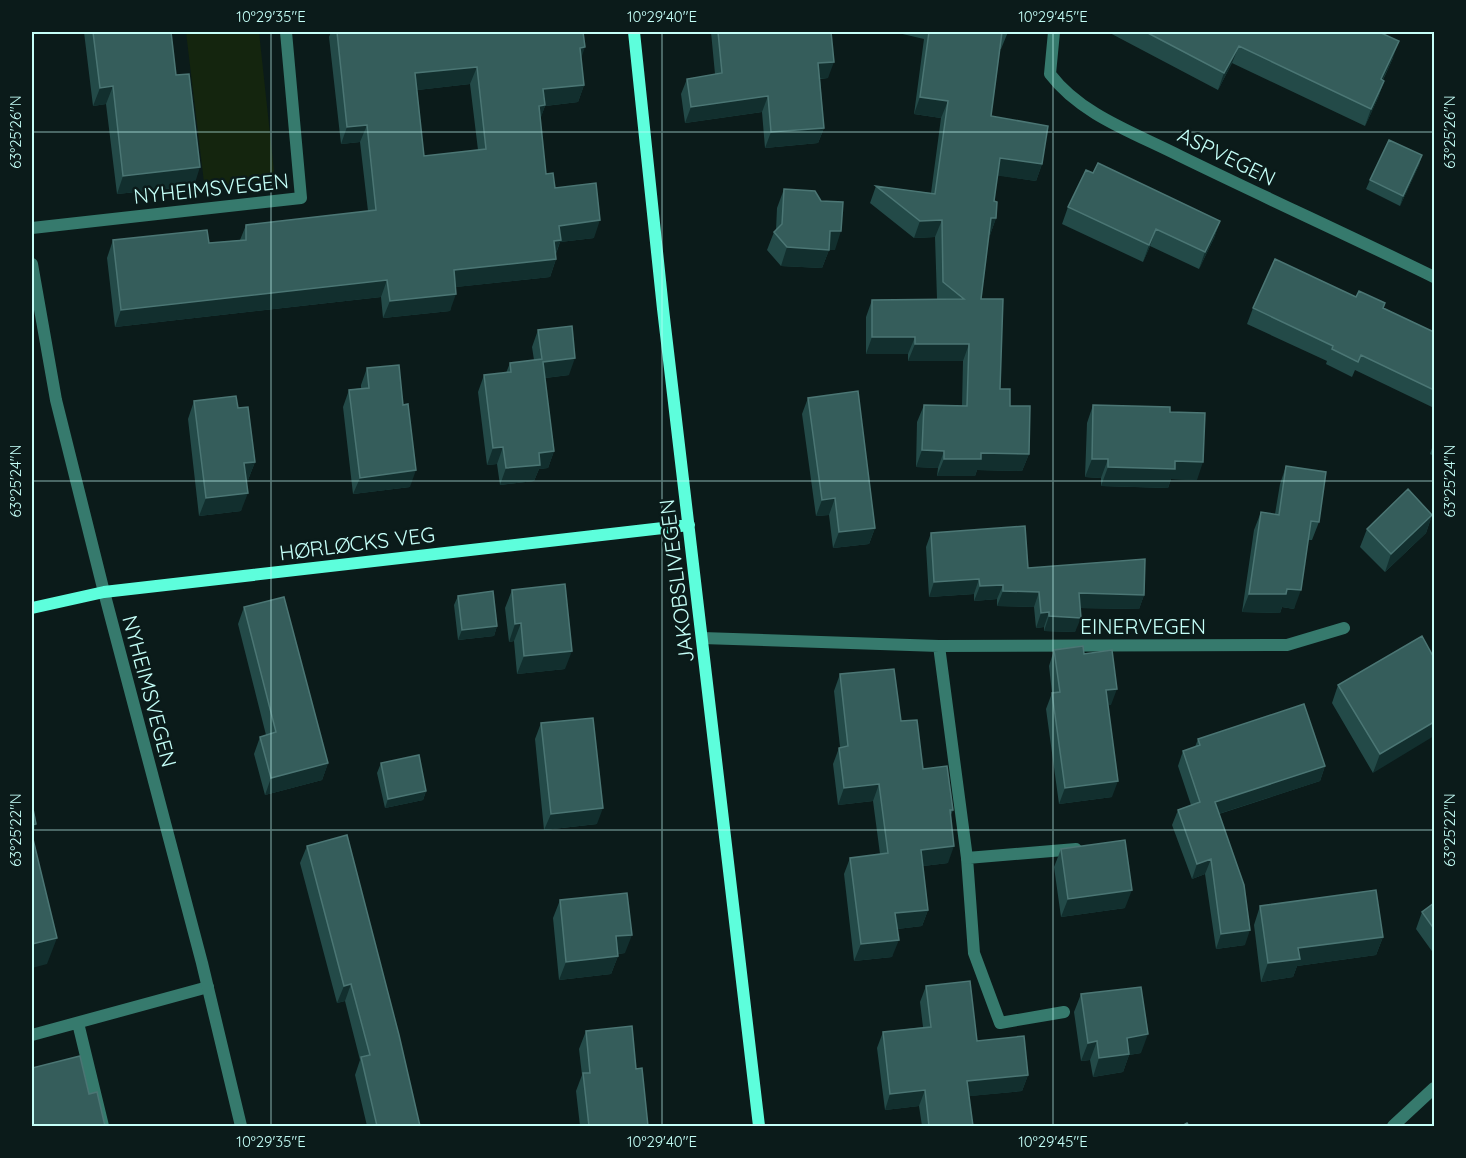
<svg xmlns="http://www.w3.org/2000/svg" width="1466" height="1158" font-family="Quicksand,sans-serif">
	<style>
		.green { fill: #14250e }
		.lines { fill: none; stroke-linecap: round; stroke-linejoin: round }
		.lane { stroke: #367a6d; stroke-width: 12 }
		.street { stroke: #367a6d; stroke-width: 12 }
		.secondary { stroke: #5dfedc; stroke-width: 12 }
		.wall { fill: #234a48; fill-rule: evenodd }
		.shaded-wall { fill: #122f2e }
		.building { fill: #355d5b; stroke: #4b7674; stroke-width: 1.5; fill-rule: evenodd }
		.ticks { fill: none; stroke: #c5fff8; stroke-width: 1.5; stroke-opacity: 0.45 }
		.labels { text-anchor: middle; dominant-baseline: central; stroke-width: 5; stroke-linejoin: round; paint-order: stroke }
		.street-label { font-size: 21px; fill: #c5fff8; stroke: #0b1b1a }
		.neatline { fill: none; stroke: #c5fff8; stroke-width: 2 }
		.ticks-label { font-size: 15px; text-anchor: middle; fill: #c5fff8 }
	</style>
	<rect width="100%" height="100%" fill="#0b1b1a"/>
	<path class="green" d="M186 32H259L274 171 269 179 205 191Z"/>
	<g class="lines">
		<path class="lane" d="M1064 1012 1000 1023 974 953 967 858 1076 849
			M78 1023 103 1126
			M32 1035 208 987"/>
		<path class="street" d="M1054 32 1050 74C1081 115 1135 133 1180 156 1264 197 1350 236 1434 277
			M32 228 301 198 286 32
			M32 264 56 400 104 592 202 963 241 1126
			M702 638 939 646 1287 645 1344 628
			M939 646 967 858
			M1393 1126 1434 1088"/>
		<path class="secondary" d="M634 32 663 309 759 1126
			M32 608 104 592 689 525"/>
	</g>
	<path class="wall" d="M84 32H171L176 75 194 186 117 194 106 104 93 106Z
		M331 32H583L581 58 584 85 578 102 545 106 540 119 546 174 555 188 594 238 560 242 556 254V259L550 277 455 287 450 311 383 318 381 297 115 327 107 258 113 240 209 243 240 240 246 225 368 211 360 142 341 144 329 37ZM470 84 478 150 424 156 417 90Z
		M711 32H831L828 78 820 79 824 128 818 143 765 148 762 112 685 123 681 94 687 79 715 74Z
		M894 32H1008L1001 49H1000L991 116 1042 164 1036 181 997 175 994 201 996 218 990 235H989L981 299 1000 389 1010 406 1029 454 1022 471 977 470 975 476H937L938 468 916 467 917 422 924 405 962 406 963 361H908V354H866V317L872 300 937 299 935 237 914 238 870 203 876 186 931 193 941 118 914 114 924 39Z
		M1108 32H1379L1393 58 1383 80 1384 81 1378 98 1365 126 1232 63 1218 90Z
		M1422 155 1419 165 1400 206 1366 189 1370 180Z
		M784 189 835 250H829L822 268 781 266 767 250 774 232 776 230 777 208Z
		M1068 207 1220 221 1214 238 1199 269 1150 246 1143 262 1062 224Z
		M1356 297 1384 308 1434 332V408L1355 370 1352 377 1326 364 1327 361 1247 324 1253 308Z
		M538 330 569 375 545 378 554 451 548 468 539 469 534 481 500 485 497 464 487 465 478 392 484 375 506 373 510 363 534 360 532 347Z
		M367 368 410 487 353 494 343 407 349 390 361 388V385Z
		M808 398 875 528 869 544 833 548 829 515 816 516 802 414Z
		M194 401 238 408 255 462 248 480H246L241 511 199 516 188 419Z
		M1093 405 1170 412 1197 480 1171 479 1168 488 1101 486V478L1085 477 1087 423Z
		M1434 442V456L1430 454Z
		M1286 466 1319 522 1312 540H1308L1294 609 1282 607 1280 613 1242 612 1254 530 1261 512 1275 514 1280 484Z
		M1432 515 1426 533 1385 572 1360 547 1367 529Z
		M931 533 1028 568 1144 595 1139 609 1080 608 1075 632 1044 631V627L1036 628 1034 607 997 606V599L974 601V594L929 597 926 547Z
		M512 590 565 669 517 674 514 641 509 642 505 608Z
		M458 596 497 626 494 636 458 640 454 605Z
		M244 607 328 763 322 780 265 795 254 754 260 737 266 735 238 624Z
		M1054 650 1084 654 1111 705H1108L1112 797 1059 804 1046 709 1052 693 1049 666Z
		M1434 658 1373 773 1332 703 1338 685Z
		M840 674 901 721 923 769 953 810 951 815 948 863 923 866 928 910 922 926 897 929 892 957 854 961 844 874 850 858 880 854 873 801 838 805 833 764 839 748 840 747 834 691Z
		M541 723 597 824 544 830 535 739Z
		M1198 739 1325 766 1320 781 1219 814 1245 945 1216 949 1205 874 1192 879 1172 825 1178 810 1191 805 1178 766 1183 751 1195 747Z
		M381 763 426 791 423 800 385 808 377 773Z
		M307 846 420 1126H367L355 1075 360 1060 345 1001 337 1003 300 863Z
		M1061 849 1125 908 1061 917 1054 867Z
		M560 900 625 953 618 954V956L611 974 559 980 553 918Z
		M1434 903V954L1416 929 1422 912Z
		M1260 906 1383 937 1376 955 1297 966 1293 977 1261 982 1254 925Z
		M926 986 977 1041 1028 1075 1022 1091 969 1096 973 1126H922L919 1106 885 1110 877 1048 883 1032 923 1027 920 1002Z
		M1081 994 1141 1053 1129 1055 1123 1072 1093 1077 1090 1060 1081 1061 1074 1012Z
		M586 1031 636 1069 648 1126H580L576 1091 582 1075 579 1049Z"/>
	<path class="shaded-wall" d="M1399 41 1393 58 1375 96 1381 79Z
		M1239 46 1232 63 1218 90 1224 73Z
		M585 47 579 65 580 48Z
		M834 62 828 78 812 79 818 63Z
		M477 67 470 84 409 91 415 73Z
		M1384 81 1378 98 1365 126 1371 109Z
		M584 85 578 102 545 106 539 123H533L543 89Z
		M113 86 106 104 93 106 100 88Z
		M768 96 762 112 685 123 691 107Z
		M920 97 948 101 941 118 914 114Z
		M367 125 360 142 341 144 347 127Z
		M824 128 818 143 765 148 771 132Z
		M1422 155 1419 165 1400 206 1403 196Z
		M1000 158 1042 164 1036 181 993 175Z
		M200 167 194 186 117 194 123 176Z
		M991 218H996L990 235H985Z
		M600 220 594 238 560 242 554 258H548L559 226Z
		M942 220 935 237 914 238 920 221Z
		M1220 221 1214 238 1199 269 1205 252Z
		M1156 229 1150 246 1143 262 1149 245Z
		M830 231H841L835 250H829L822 268 781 266 787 247Z
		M556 259 550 277 447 288 454 270Z
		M387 280 381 297 115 327 121 310Z
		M456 294 450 311 383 318 390 301Z
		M872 337H915L908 354H866Z
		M915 344H969L963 361H908Z
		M575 358 569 375 537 379 543 362Z
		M503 447 497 464 487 465 493 448Z
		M922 450 944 451 938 468 916 467Z
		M554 451 548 468 539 469 534 481 500 485 506 468 539 453Z
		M981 453 1029 454 1022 471 977 470 975 476H937L944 459Z
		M1092 459H1108L1101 478 1085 477Z
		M1175 461 1203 462 1197 480 1171 479 1168 488 1101 486 1108 467Z
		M255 462 248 480 238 481 244 463Z
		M416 470 410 487 353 494 360 478Z
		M248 493 241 511 199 516 206 498Z
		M835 498 829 515 816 516 822 500Z
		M1432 515 1426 533 1385 572 1391 554Z
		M875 528 869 544 833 548 839 532Z
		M979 579 974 594 929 597 934 582Z
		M1003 585 997 599 974 601 980 586Z
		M1287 589 1301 590 1294 609 1282 607 1280 613 1242 612 1249 594Z
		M1003 591 1039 592 1034 607 997 606Z
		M1079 593 1144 595 1139 609 1073 608Z
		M1049 612 1044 627 1036 628 1041 613Z
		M1049 616 1081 618 1075 632 1044 631Z
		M521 623 514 641 509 642 515 624Z
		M497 626 494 636 458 640 462 630Z
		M572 651 565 669 517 674 524 656Z
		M1117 689 1111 705 1100 706 1106 690Z
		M1434 722V736L1373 773 1380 754Z
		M328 763 322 780 265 795 271 778Z
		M1325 766 1320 781 1209 817 1215 802Z
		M1118 781 1112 797 1059 804 1065 788Z
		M879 784 873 801 838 805 844 788Z
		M426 791 423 800 385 808 388 799Z
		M603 808 597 824 544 830 551 814Z
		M36 824 32 838V825Z
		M954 846 948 863 915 867 921 850Z
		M1211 859 1205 874 1192 879 1197 864Z
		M1132 890 1125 908 1061 917 1068 899Z
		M928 910 922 926 889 930 895 913Z
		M1250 930 1245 945 1216 949 1221 934Z
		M632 935 625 953 609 955 616 936Z
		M1383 937 1376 955 1297 966 1293 977 1261 982 1268 963 1298 948Z
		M57 938 47 964 32 968V944Z
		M899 940 892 957 854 961 861 944Z
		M618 956 611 974 559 980 566 962Z
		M351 984 345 1001 337 1003 344 986Z
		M1148 1034 1141 1053 1129 1055 1123 1072 1093 1077 1099 1058 1127 1038Z
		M1097 1041 1090 1060 1081 1061 1088 1043Z
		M1028 1075 1022 1091 961 1097 967 1081Z
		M925 1090 919 1106 885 1110 890 1094Z"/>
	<path class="building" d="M93 32H171L176 75 189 74 200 167 123 176 113 86 100 88Z
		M337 32H583L585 47 580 48 584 85 543 89 545 105 539 106 546 174 553 173 555 188 596 183 600 220 559 226 561 240 554 241 556 259 454 270 456 294 390 301 387 280 121 310 113 240 207 230 209 243 246 240V225L376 210 367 125 347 127ZM477 67 486 149 424 156 415 73Z
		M718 32H831L834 62 818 63 824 128 771 132 768 96 691 107 687 79 722 73Z
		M929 32H1002L991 116 1048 126 1042 164 1000 158 994 201 997 202 996 218H991L981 299H1003L1000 389H1010V406H1030L1029 454 981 453V459H944V451L922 450 924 405 967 406 969 344H915V337H872V300L964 299 943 282 942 220 920 221 876 186 935 194 948 101 920 97Z
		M1146 32H1379L1399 41 1381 79 1384 81 1371 109 1239 46 1224 73Z
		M1389 140 1422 155 1403 196 1370 180Z
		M1098 163 1220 221 1205 252 1156 229 1149 245 1068 207 1086 170 1093 173Z
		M784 189 815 191 821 201 843 202 841 231H830L829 250 787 247 774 232 782 224Z
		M1275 259 1356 297 1359 291 1385 303 1383 308 1434 332V390L1361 355 1358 362 1332 349 1333 346 1253 308Z
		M572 326 575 358 543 362 554 451 539 453 540 465 506 468 503 447 493 448 484 375 511 372 510 363 542 359 538 330Z
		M399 365 403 405 408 404 416 470 360 478 349 390 369 388 367 368Z
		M858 391 875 528 839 532 835 498 822 500 808 398Z
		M236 396 238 408 248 407 255 462 244 463 248 493 206 498 194 401Z
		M1093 405 1170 407V412L1205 413 1203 462 1175 461V469L1108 467V459H1092Z
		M1286 466 1326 472 1319 522 1311 521 1301 590 1287 589 1286 594H1249L1261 512 1279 515Z
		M1408 489 1432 515 1391 554 1367 529Z
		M1025 526 1028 568 1145 559 1144 595 1079 593 1081 618 1049 616V612L1041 613 1039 592 1003 591V585L980 586 979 579 934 582 931 533Z
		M565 584 572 651 524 656 521 623 515 624 512 590Z
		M493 591 497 626 462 630 458 596Z
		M284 597 328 763 271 778 260 737 276 732 244 607Z
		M1422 636 1434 658V722L1380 754 1338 685Z
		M1083 646 1084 654 1112 650 1117 689 1106 690 1118 781 1065 788 1052 693 1060 692 1054 650Z
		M894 669 901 721 917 720 923 769 947 766 953 810H950L954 846 921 850 928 910 895 913 899 940 861 944 850 858 888 853 879 784 844 788 839 748 848 746 840 674Z
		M1304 704 1325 766 1215 802 1244 885 1250 930 1221 934 1211 859 1197 864 1178 810 1200 802 1183 751 1200 745 1198 739Z
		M593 718 603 808 551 814 541 723Z
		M419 755 426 791 388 799 381 763Z
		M32 804 36 824 32 825Z
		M32 835 57 938 32 944Z
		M347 835 399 1035 420 1126H377L361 1057 370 1055 351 984 344 986 307 846Z
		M1125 840 1132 890 1068 899 1061 849Z
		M1376 890 1383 937 1298 948 1300 959 1268 963 1260 906Z
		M627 893 632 935 616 936 618 956 566 962 560 900Z
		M1434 903V929L1422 912Z
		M970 981 977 1041 1024 1036 1028 1075 967 1081 973 1126H929L925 1090 890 1094 883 1032 931 1027 926 986Z
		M1141 987 1148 1034 1127 1038 1129 1054 1099 1058 1097 1041 1088 1043 1081 994Z
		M632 1026 636 1069 642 1068 648 1126H589L583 1073H590L586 1031Z
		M80 1056 89 1094 97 1092 105 1126H32V1068Z
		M1187 1123 1189 1126H1182Z"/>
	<path class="ticks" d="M271 32V1126M662 32V1126M1053 32V1126M32 132H1434M32 481H1434M32 830H1434"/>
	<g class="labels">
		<g class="street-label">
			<text transform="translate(1227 156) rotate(26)">ASPVEGEN</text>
			<text transform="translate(211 188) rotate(-6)">NYHEIMSVEGEN</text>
			<text transform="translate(357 543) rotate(-7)">HØRLØCKS VEG</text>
			<text transform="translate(676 581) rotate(-97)">JAKOBSLIVEGEN</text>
			<text x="1143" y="626">EINERVEGEN</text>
			<text transform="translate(150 691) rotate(75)">NYHEIMSVEGEN</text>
		</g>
	</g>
	<rect width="1466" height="1158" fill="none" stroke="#0b1b1a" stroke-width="66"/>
	<rect x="33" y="33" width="1400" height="1092" class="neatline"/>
	<g class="ticks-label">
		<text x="271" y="22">10°29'35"E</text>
		<text x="662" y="22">10°29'40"E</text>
		<text x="1053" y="22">10°29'45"E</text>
		<text transform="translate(16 132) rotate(-90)" y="5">63°25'26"N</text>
		<text transform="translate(1450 132) rotate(-90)" y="5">63°25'26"N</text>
		<text transform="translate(16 481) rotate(-90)" y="5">63°25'24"N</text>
		<text transform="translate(1450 481) rotate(-90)" y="5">63°25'24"N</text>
		<text transform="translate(16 830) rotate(-90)" y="5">63°25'22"N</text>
		<text transform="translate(1450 830) rotate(-90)" y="5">63°25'22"N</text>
		<text x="271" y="1147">10°29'35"E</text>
		<text x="662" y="1147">10°29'40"E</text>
		<text x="1053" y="1147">10°29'45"E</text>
	</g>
</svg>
